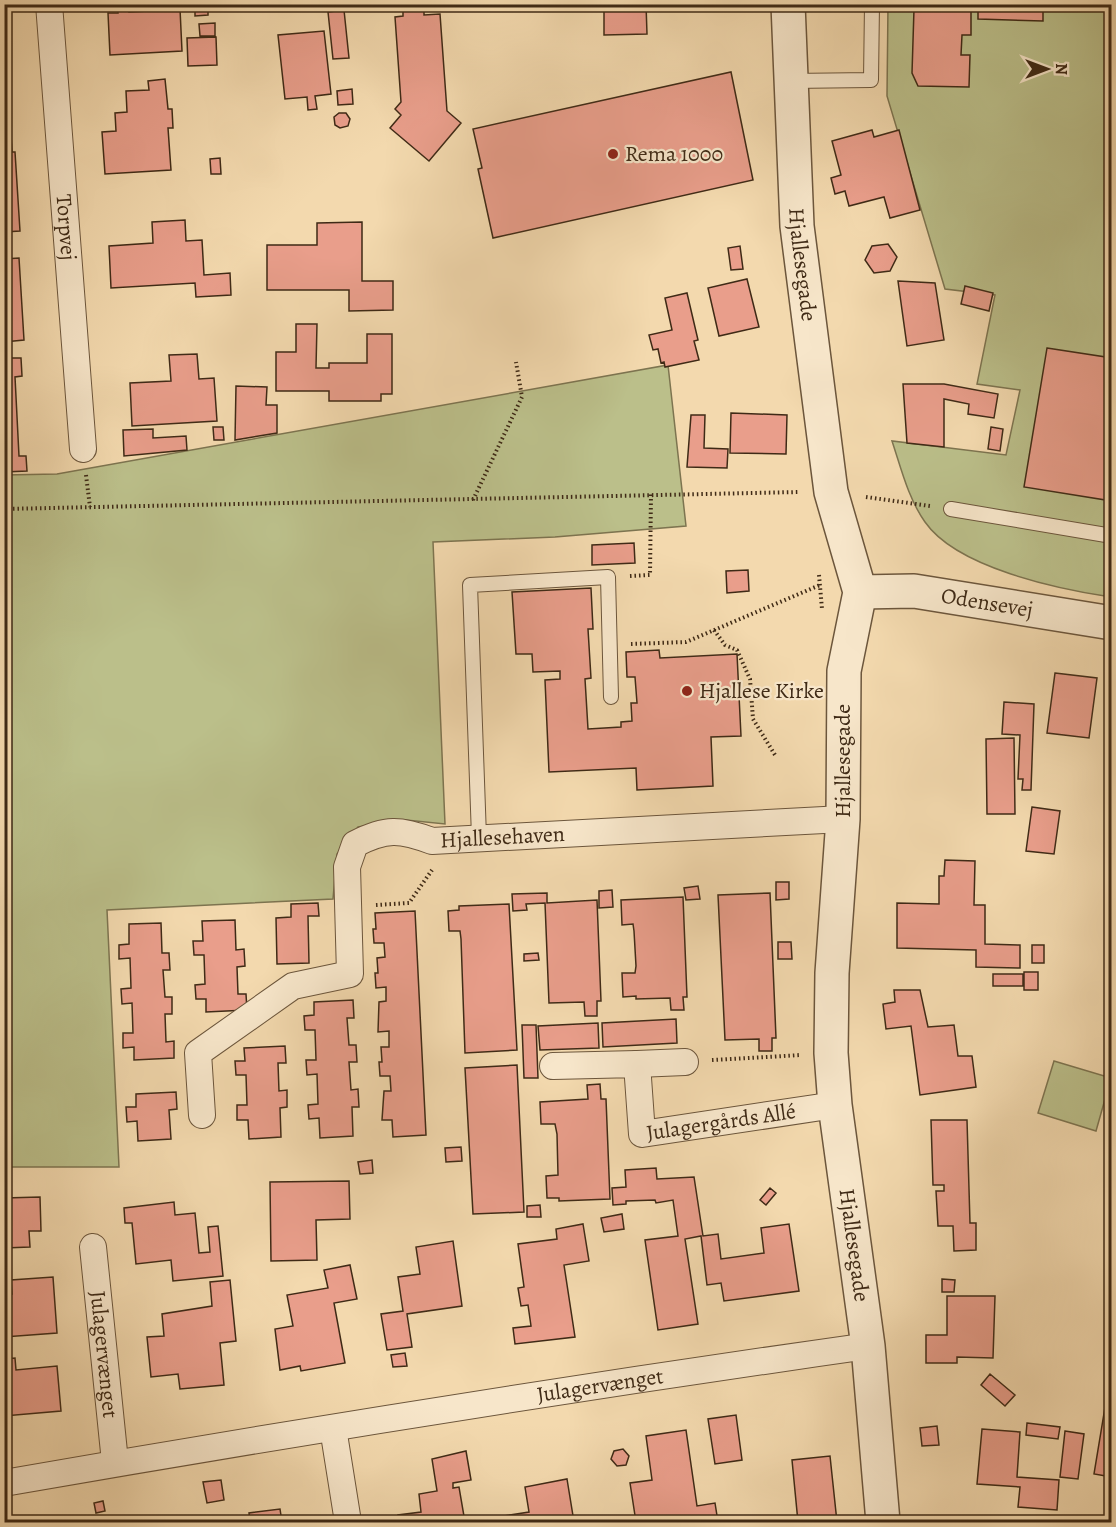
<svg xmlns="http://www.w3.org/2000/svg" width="1116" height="1527" font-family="Alegreya,serif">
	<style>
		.green { fill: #bbbf8a; stroke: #7d7450; stroke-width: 1.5 }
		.building { fill: #e99e8b; stroke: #3f2a16; stroke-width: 1.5 }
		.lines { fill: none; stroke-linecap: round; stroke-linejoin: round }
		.service-casing { stroke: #6c563c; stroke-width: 16 }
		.minor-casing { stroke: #6c563c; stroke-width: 28 }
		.tertiary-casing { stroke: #6c563c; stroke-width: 36 }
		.path { stroke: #3f2a16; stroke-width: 4; stroke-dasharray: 1.5 3; stroke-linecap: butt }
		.service { stroke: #f7e6ca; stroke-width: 14 }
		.minor { stroke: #f7e6ca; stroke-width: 26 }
		.tertiary { stroke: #f7e6ca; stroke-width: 33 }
		.poi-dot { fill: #8f2418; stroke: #f7e6ca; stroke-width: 2 }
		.labels { text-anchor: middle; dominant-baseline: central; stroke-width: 4.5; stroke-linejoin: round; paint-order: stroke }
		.poi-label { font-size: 22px; fill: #3f2a16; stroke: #f7e6ca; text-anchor: start }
		.street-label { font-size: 22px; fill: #3f2a16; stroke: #f7e6ca }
	</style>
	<rect width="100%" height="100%" fill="#f3d9ae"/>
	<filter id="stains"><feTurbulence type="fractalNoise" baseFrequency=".00333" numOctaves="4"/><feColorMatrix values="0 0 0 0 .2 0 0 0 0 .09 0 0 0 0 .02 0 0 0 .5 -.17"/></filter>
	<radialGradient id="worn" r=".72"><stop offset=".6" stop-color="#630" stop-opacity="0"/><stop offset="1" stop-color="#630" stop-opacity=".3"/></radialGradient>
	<path class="green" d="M888 5H1111V597C1058 589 957 568 925 522 908 498 901 468 892 441L1006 455 1020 390 977 384 995 295 945 289 887 96Z
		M668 365 686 526 555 537 433 542 445 824 406 820 358 827 337 854 333 899 107 910 119 1167H5L4 475 57 474Z
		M1054 1061 1111 1078 1096 1131 1038 1113Z"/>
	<path class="building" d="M118 4H128L129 12 149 11 148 4H175L176 9H180L182 51 110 55 108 13H118Z
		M195 4H208V15L195 16Z
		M411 4H424V15L440 14 447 111 461 123 429 161 390 128 401 115 395 109 401 102 395 17 403 16V8L412 7Z
		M604 4H646L647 34 604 35Z
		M971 4V35H962L961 55H970L969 87 918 86 912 73 914 9 920 4Z
		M978 4 1043 6V21L978 19Z
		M344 10 349 58 333 59 328 12Z
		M215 23V36H200L199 24Z
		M324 31 331 94 315 96 317 109 308 110 307 97 285 99 278 35Z
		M216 37 217 65 188 66 187 38Z
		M4 43 9 115H4Z
		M731 72 753 180 493 238 478 169 482 168 473 129Z
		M165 79 168 109H172L173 128H168L171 170 105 174 102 132 116 131 115 113 127 112 126 91 149 90 148 81Z
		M352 89 353 104 338 105 337 91Z
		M339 113H346L350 119 348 126 340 128 335 125 334 117Z
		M872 130 874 137 899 130 920 210 890 218 884 197 849 206 845 191 835 194 831 178 841 175 832 141Z
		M11 135 12 152H15L20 231 4 232V136Z
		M220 158 221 174H211L210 159Z
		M185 220 186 241 202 240 204 275 230 273 231 295 196 297 195 283 111 288 109 246 153 243 152 222Z
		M362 222V281H393V310L349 311V290H267V245H317V223Z
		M888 244 897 257 890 271 874 273 865 260 872 246Z
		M740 246 743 269 731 270 728 248Z
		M19 258 24 340 4 342V259Z
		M747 279 759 327 719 336 708 288Z
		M898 281 935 283 944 340 907 346Z
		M965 286 993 293 989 311 961 304Z
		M687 293 698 340 694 341 699 360 665 367 664 362 661 363 658 349 653 350 649 335 672 330 665 298Z
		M296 324H317L316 368H329V363H367V334H392V394H381V401H329V391H276V352H296Z
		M1047 348 1112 358V501L1024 487Z
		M197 354 199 379 214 378 217 421 132 426 130 383 171 381 169 355Z
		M4 358H21L22 376 15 377 19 456H26L27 471 4 472Z
		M903 384H944L998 394 994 418 968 414 969 404 944 399V447L907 443Z
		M236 386 267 387 266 405H277V433L235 440Z
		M731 413 787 415 786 454 730 453Z
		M691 415H705L704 448 728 449 727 468 687 467Z
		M213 427H223L224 440H214Z
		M991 427 1003 429 1000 451 988 449Z
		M153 429V438L186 436 187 450 124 456 123 430Z
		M634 543 635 563 592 565V545Z
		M748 570 749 591 727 593 726 571Z
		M591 588 593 629H588L591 678 585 679 588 729 621 727V722L632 721 631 703H637L635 677H627L626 652 659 650 660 658 737 654 741 736 711 737 713 786 637 790 636 768 549 772 545 680 560 679V671L533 672 532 654H516L512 592Z
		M1055 673 1097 678 1089 738 1047 733Z
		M1004 702 1034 704 1031 790H1022L1023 779H1018L1020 735 1002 734Z
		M1014 738 1015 814H987L986 739Z
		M1032 807 1060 811 1054 854 1026 851Z
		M945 860 975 861 974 905H985V944L1020 945V968L976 967V950L897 948V903L939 904V876H944Z
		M776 882H789V899L776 900Z
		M698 886 700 899 686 900 684 888Z
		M612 890 613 907 599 908V891Z
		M547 893V903L597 900 601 1001H597V1016H585L584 1002 549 1003 545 903 526 904 527 910 513 911 512 894Z
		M770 893 776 1038H772V1051H759V1039L725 1040 718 895Z
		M683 897 687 997H683L684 1010H671L670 998 636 999V996L623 997 622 973H635L636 966 634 931 633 924 622 925 621 900Z
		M318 903 319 916H308L309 963 277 964 276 918 291 917V904Z
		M509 904 517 1050 465 1053 461 939 460 931H449L448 911 459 910V906Z
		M415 911 426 1135 393 1137 392 1120H382L384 1091H391L390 1076H380L379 1062H382L381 1047H389V1031L378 1032 379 1002 386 1001V987L376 988 375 973H378L377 958 385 957 384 943H374L373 929H376L375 913Z
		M235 920 236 950 244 949 245 966 237 967 238 994H246L247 1010 206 1012V999H196L195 985 205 984 204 955H194L193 941H203L202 921Z
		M161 923 162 953H169L170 970H163L165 997H172V1014H165L166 1042 174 1041V1058L134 1060V1047L123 1048V1033H133L132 1003 122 1004 121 989 131 988 130 958 119 959V945L129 944V924Z
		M778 942H791L792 959H778Z
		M1032 945H1044V963H1032Z
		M538 953 539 960 524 961V954Z
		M1024 972H1038V990H1024Z
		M993 974H1023V986H993Z
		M894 990H920L928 1027 954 1025 958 1056H972L976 1087 920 1095 911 1026 886 1029 883 1004 895 1002Z
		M353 1000 354 1018H347L349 1045H356L357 1062H349L351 1090 358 1089 359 1107H352L353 1136 320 1138 319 1118 309 1119 308 1105 318 1104 317 1074 307 1075 306 1060H316L315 1030H305L304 1016 314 1015V1002Z
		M676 1019 677 1043 603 1047 602 1023Z
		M598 1023 599 1048 540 1050 538 1026Z
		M522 1025H536L538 1078H524Z
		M285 1046 286 1063H278L279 1091 287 1090V1107L280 1108 281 1137 249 1139 248 1120H237V1105H247L246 1075H236L235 1061H245L244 1048Z
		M517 1065 524 1212 473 1214 465 1068Z
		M600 1084 601 1099H606L610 1199 559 1201V1198H547L546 1176 558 1175 557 1134 555 1124H541L540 1102 588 1099 587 1085Z
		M176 1092 177 1109 169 1110 171 1139 138 1141 137 1121 127 1122 126 1107H136V1094Z
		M931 1120H967L970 1223H976V1250L954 1251 953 1226H938L936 1191H944V1185H933Z
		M461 1147 462 1161 446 1162 445 1148Z
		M372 1160 373 1173 360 1174 358 1162Z
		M656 1168 657 1179 694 1177 703 1236 718 1234 721 1259 764 1253 761 1228 789 1224 799 1291 724 1301 721 1283 707 1285 701 1236 685 1239 698 1324 658 1330 645 1240 678 1236 673 1200 656 1203 655 1200 626 1201V1204L613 1205 612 1188 626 1187 625 1170Z
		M349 1181 350 1219 316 1220 317 1260 271 1261 270 1182Z
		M770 1188 776 1193 766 1205 760 1200Z
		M40 1197 41 1231H29L30 1247 4 1248V1198Z
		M174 1202 175 1215 195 1213 199 1253 210 1252 208 1227 218 1226 223 1276 173 1281 171 1260 136 1264 132 1223H125L124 1208Z
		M540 1205 541 1217H527V1206Z
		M622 1214 624 1229 604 1232 601 1218Z
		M1112 1216V1256L1106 1255Z
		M583 1224 589 1261 564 1265 575 1337 515 1344 513 1328 531 1326 528 1305 521 1306 518 1288 524 1287 518 1244 557 1239 556 1229Z
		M453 1241 462 1306 407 1314 412 1347 387 1350 381 1314 403 1311 398 1277 420 1274 416 1247Z
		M350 1265 357 1299 334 1303 345 1363 301 1371 300 1366 280 1370 275 1329 293 1326 287 1295 328 1288 324 1270Z
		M53 1277 57 1333 4 1337V1295L12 1294 11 1280Z
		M942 1279 955 1280 954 1292H942Z
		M230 1280 236 1341 220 1343 224 1385 180 1389 178 1374 151 1377 147 1337 164 1336 162 1314 212 1306 210 1282Z
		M947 1296H995L993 1358 957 1357V1363H926V1335H947Z
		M405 1353 407 1366 393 1367 391 1355Z
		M15 1358 16 1370 57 1366 61 1411 4 1416V1359Z
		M1112 1365V1477L1094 1474Z
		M990 1374 1015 1395 1005 1406 981 1385Z
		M736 1415 742 1460 715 1464 708 1419Z
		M1027 1423 1060 1427 1058 1439 1026 1435Z
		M937 1426 939 1445 922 1446 920 1428Z
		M982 1429 1020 1432 1017 1477 1059 1480 1057 1510 1018 1507 1020 1487 977 1484Z
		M686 1430 697 1506 715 1503 718 1522H683L682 1516 636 1522 630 1483 652 1480 646 1436Z
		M1065 1431 1084 1434 1078 1479 1060 1477Z
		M623 1449 629 1456 626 1465 617 1466 611 1459 614 1451Z
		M466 1451 471 1480 453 1483V1488L459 1487 465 1522H399L398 1515 421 1512 419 1494 437 1491 432 1459Z
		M830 1456 837 1522H798L792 1460Z
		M567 1479 574 1522H491L490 1518 529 1512 525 1487Z
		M221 1480 224 1500 207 1503 203 1482Z
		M103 1501 105 1511 96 1513 94 1503Z
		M280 1509 282 1522H242L250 1521 249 1513Z"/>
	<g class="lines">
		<defs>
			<path id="service" d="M790 81 871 80 872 4
				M951 509 1112 536
				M479 837 470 585 608 577 611 697"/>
			<g id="minor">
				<path id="s1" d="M49 4 83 449"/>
				<path d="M637 1064 685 1062"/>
				<path id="s2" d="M553 1066 637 1064 642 1134 835 1105"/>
				<path id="s3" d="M202 1115 198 1053 293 986 350 974 347 867 355 844C386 828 400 829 432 841L843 819"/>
				<path id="s4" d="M93 1247 115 1462"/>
				<path d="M333 1428 348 1522"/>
				<path id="s5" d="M4 1483C291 1433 579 1387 868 1346"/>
			</g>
			<g id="tertiary">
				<path id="s6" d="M788 4 797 226 831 492 860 592 844 671 843 819 832 973 831 1053 835 1105 868 1346 883 1522"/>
				<path id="s7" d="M860 592 914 591 1112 623"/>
			</g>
		</defs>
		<use href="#service" class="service-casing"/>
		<use href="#minor" class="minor-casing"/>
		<use href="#tertiary" class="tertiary-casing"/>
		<path class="path" d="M86 475 90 507
			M866 497 930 506
			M473 500 522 397 516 362
			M4 509 799 492
			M819 575 822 609
			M630 576 650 575 651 493
			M714 630 725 645 737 650 750 679 753 719 775 755
			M631 644 686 642 820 585
			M376 905 409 903 432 870
			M712 1060 801 1055"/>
		<use href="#service" class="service"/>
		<use href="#minor" class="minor"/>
		<use href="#tertiary" class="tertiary"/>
	</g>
	<g class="poi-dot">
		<circle cx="613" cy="154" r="6"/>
		<circle cx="687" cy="691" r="6"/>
	</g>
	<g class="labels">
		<g class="poi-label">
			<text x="625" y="154">Rema 1000</text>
			<text x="699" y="691">Hjallese Kirke</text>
		</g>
		<g class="street-label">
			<text stroke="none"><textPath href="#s1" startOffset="224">Torpvej</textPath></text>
			<text stroke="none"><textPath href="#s6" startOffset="261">Hjallesegade</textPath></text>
			<text stroke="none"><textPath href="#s7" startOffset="128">Odensevej</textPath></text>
			<text transform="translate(843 761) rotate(-90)">Hjallesegade</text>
			<text stroke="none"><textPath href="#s3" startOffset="519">Hjallesehaven</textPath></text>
			<text stroke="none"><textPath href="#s2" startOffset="234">Julagergårds Allé</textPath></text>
			<text stroke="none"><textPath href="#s6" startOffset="1251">Hjallesegade</textPath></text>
			<text stroke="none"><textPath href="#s4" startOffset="108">Julagervænget</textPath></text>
			<text stroke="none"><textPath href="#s5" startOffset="604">Julagervænget</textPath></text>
		</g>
	</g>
	<rect width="1116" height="1527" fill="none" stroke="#f3d9ae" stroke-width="24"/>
	<rect x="6" y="6" width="1104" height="1515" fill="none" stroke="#3f2a16" stroke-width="3"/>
	<rect x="12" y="12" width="1092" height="1503" fill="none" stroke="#3f2a16" stroke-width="1.5"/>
	<g transform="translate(1047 69) rotate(90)" stroke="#f7e6ca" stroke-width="4.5" paint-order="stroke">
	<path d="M0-4.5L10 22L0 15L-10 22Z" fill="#3f2a16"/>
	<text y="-9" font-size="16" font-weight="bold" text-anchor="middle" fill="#3f2a16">N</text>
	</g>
	<rect width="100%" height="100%" filter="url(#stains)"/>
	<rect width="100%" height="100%" fill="url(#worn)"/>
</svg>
